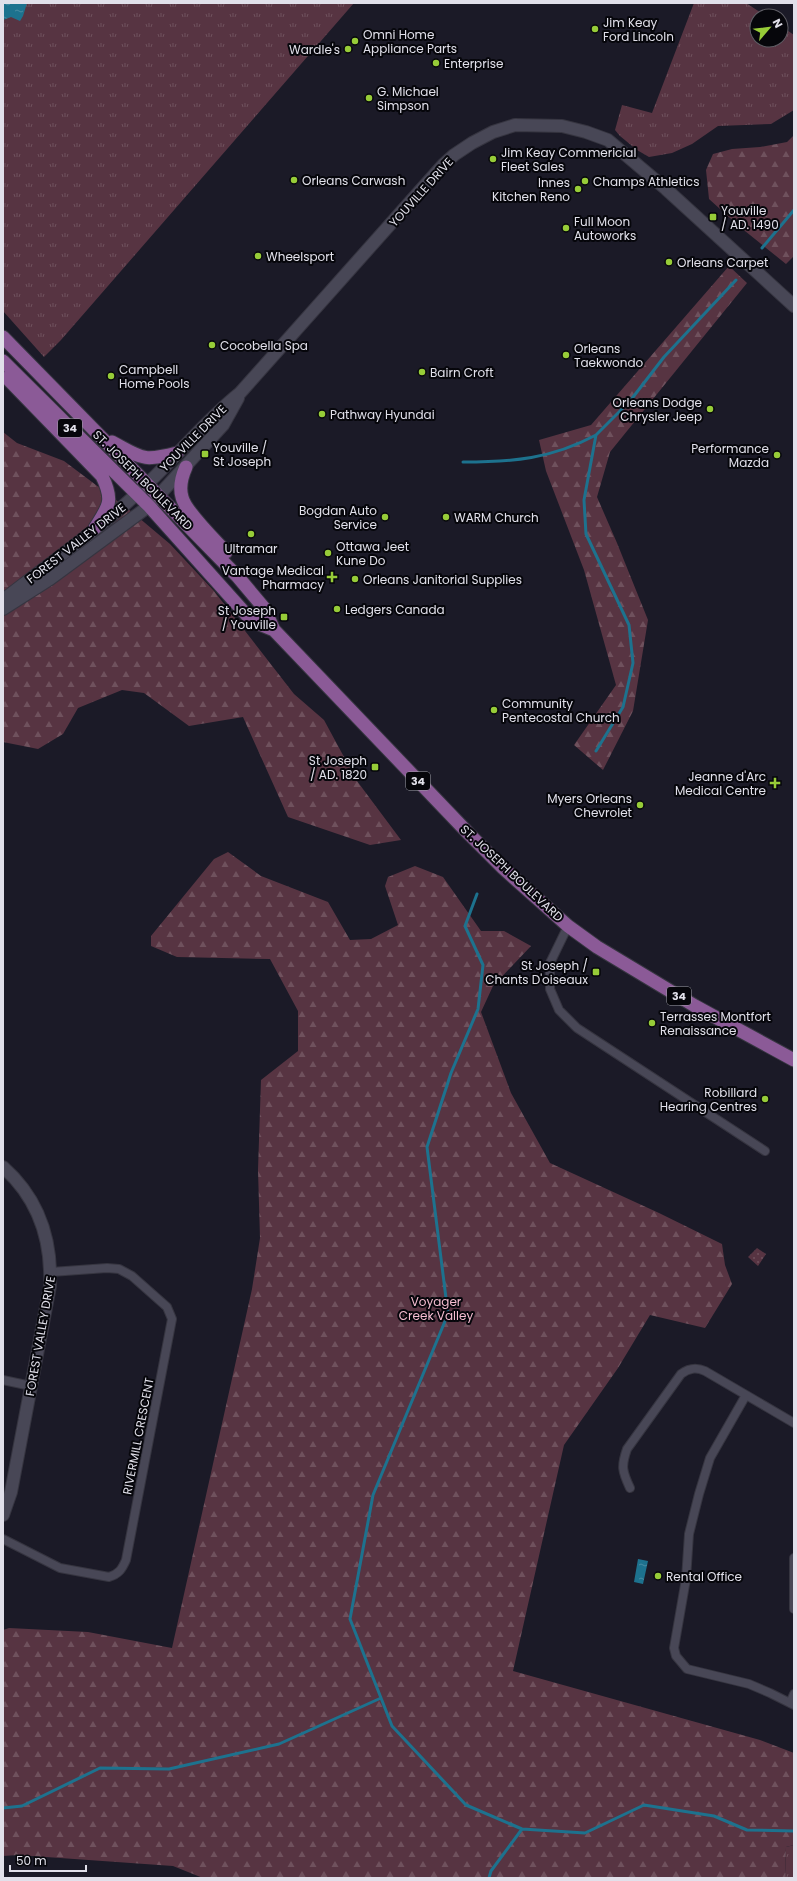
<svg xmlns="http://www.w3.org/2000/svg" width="797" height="1881" font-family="Poppins,sans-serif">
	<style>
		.grass { fill: url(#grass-tufts) }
		.forest { fill: url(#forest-firs) }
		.park { fill: url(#park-dots) }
		.water { fill: url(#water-ripples) }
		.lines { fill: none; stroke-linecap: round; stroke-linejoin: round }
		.stream { stroke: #1d728e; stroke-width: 3 }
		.street-casing { stroke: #363540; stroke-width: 10 }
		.secondary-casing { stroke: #363540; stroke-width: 14 }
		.primary-casing { stroke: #363540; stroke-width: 15 }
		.street { stroke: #484756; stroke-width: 8 }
		.secondary { stroke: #484756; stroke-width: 12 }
		.primary { stroke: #8b5a97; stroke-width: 13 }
		.poi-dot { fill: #97cc38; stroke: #06060b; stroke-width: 1.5 }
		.labels { text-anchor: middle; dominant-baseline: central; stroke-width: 4; stroke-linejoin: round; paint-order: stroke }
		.shield { fill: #06060b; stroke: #9f9fa7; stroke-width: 1 }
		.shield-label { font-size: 11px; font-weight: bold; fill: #e1e0ea }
		.poi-label { font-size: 12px; fill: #e1e0ea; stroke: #06060b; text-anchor: start }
		.street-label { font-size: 12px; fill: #e1e0ea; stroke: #06060b }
		.park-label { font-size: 12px; fill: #f6bdd1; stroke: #06060b }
	</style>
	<defs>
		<pattern id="grass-tufts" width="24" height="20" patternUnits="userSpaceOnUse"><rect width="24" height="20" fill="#573442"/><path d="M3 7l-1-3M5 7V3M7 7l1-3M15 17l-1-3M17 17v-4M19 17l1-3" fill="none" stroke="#6f515d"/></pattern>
		<pattern id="forest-firs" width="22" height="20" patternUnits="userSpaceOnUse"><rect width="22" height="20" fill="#573442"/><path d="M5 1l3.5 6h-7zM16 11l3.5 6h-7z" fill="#6f515d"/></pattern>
		<pattern id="park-dots" width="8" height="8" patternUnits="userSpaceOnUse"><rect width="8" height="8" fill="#573442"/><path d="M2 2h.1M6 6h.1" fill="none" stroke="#6f515d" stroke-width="1.8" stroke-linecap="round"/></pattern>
		<pattern id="water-ripples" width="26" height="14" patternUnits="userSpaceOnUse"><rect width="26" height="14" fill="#1d728e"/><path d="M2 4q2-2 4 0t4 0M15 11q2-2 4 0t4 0" fill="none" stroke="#488ca3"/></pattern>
	</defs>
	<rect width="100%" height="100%" fill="#1b1a27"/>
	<path class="grass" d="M3 3H354L61 340 44 357 3 311Z
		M694 3H746L766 16H757V40H781V26L794 35V110L771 124 718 126 692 144 672 153 649 157 637 150 620 136 615 130 622 105 652 113Z
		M794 1845V1878H785L786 1847Z"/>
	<path class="forest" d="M794 135V256L786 264 740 227 709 199 706 170 713 154 732 149 760 147 787 142Z
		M729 266 747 283 610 452 597 497 617 543 648 620 633 711 603 770 574 745 616 685 584 570 546 471 539 440 591 425Z
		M3 432 17 443 64 461 132 512 170 544 214 591 294 694 324 720 357 781 401 840 370 845 288 817 243 717 189 726 144 693 122 690 78 708 63 734 38 749 3 742Z
		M228 852 261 876 328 902 350 940 371 939 398 925 385 886 388 877 415 866 443 877 481 931H504L531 946 493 986 481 1012 511 1093 550 1163 659 1213 722 1244 725 1265 732 1284 705 1328 650 1315 618 1368 564 1445 513 1671 760 1740 794 1753V1845L786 1847 785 1878H203L173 1866 18 1855 3 1856V1630L9 1628 88 1632 172 1648 252 1289 260 1238 258 1170 261 1080 298 1051V1011L270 959 177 957 151 946V936L214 859Z"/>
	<path class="park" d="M757 1248 766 1254 758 1266 748 1257Z"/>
	<path class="water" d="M3 3H27L23 16 20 21 11 17 3 20Z
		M638 1559 648 1561 643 1584 634 1582Z"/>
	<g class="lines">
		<path class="stream" d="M762 248 794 210
			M463 462C513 462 551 459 596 435
			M596 751 623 707 633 663 629 625 586 534 584 500 596 435 630 401 664 357 736 280
			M477 894 465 926 483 965 478 1009 451 1073 427 1147 448 1314 373 1495 350 1619 392 1726 466 1805 522 1829 585 1833 644 1805 714 1816 747 1830 794 1831
			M3 1808 22 1806 100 1768 169 1769 279 1744 381 1698
			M489 1878 491 1871 522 1829"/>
		<defs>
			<path id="street" d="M568 926 550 963V989L559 1010 577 1028 765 1151
				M3 1380 31 1386
				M746 1395 710 1458 699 1494 689 1534 686 1579 674 1648 676 1656 687 1669 749 1684 770 1693 794 1705
				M630 1488C622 1471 621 1466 627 1449L681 1374C689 1368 696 1367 705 1371L794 1423
				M3 1539 60 1568 109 1577C119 1574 122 1569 126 1560L172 1319 167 1307 132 1276 119 1269 107 1268 51 1272
				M794 1558V1609
				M790 1703 794 1694"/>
			<path id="secondary" d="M3 600C51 562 103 527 147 484 179 454 206 420 240 393L443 165 454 155 472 143 493 132 515 125 562 126 586 132 608 140 666 189 794 306
				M3 609 50 579 149 506 223 425 238 398
				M3 1167C38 1198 52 1239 50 1286L11 1492 3 1515"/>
			<path id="primary" d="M3 337 238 577 264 608 274 630 469 834 503 868 568 926 597 947 695 1006 794 1060
				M3 361 149 506 252 621 274 630
				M7 378 102 476C114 501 109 506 95 528
				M112 442C142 458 142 462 177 453
				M186 467C182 476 179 487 182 497 185 511 215 540 226 552"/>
		</defs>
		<use href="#street" class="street-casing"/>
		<use href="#secondary" class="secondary-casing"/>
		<use href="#primary" class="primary-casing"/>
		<use href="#street" class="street"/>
		<use href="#secondary" class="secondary"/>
		<use href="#primary" class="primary"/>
	</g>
	<g class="poi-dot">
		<circle cx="595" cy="29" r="4"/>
		<circle cx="355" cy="41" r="4"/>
		<circle cx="348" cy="49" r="4"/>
		<circle cx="436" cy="63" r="4"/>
		<circle cx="369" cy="98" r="4"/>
		<circle cx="493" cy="159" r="4"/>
		<circle cx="294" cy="180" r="4"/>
		<circle cx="585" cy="181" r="4"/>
		<circle cx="578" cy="189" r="4"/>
		<rect x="709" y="213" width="8" height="8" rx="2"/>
		<circle cx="566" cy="228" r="4"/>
		<circle cx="258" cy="256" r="4"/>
		<circle cx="669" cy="262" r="4"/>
		<circle cx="212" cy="345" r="4"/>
		<circle cx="566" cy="355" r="4"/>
		<circle cx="422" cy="372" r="4"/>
		<circle cx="111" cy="376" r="4"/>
		<circle cx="710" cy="409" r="4"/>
		<circle cx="322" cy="414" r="4"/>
		<rect x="201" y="450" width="8" height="8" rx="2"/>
		<circle cx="777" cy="455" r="4"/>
		<circle cx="385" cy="517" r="4"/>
		<circle cx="446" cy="517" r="4"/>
		<circle cx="251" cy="534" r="4"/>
		<circle cx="328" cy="553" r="4"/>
		<path d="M330 571h4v4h4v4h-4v4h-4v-4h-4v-4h4z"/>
		<circle cx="355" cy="579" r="4"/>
		<circle cx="337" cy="609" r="4"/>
		<rect x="280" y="613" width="8" height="8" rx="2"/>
		<circle cx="494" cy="710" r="4"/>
		<rect x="371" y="763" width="8" height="8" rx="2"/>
		<path d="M773 777h4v4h4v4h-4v4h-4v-4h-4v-4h4z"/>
		<circle cx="640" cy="805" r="4"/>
		<rect x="592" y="968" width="8" height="8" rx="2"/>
		<circle cx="652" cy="1023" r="4"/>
		<circle cx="765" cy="1099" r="4"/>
		<circle cx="658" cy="1576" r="4"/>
	</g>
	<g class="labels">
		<g class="shield">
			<rect x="58" y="419" width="24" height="18" rx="3"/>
			<rect x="406" y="772" width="24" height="18" rx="3"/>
			<rect x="667" y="987" width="24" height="18" rx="3"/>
		</g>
		<g class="shield-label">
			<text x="70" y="428">34</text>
			<text x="418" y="781">34</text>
			<text x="679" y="996">34</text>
		</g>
		<g class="poi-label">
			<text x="603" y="22">Jim Keay<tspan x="603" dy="14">Ford Lincoln</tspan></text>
			<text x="363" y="34">Omni Home<tspan x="363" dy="14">Appliance Parts</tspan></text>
			<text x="340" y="49" text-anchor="end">Wardle's</text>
			<text x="444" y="63">Enterprise</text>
			<text x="377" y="91">G. Michael<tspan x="377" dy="14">Simpson</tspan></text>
			<text x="501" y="152">Jim Keay Commericial<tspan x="501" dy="14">Fleet Sales</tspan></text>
			<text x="302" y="180">Orleans Carwash</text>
			<text x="593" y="181">Champs Athletics</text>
			<text x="570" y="182" text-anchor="end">Innes<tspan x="570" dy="14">Kitchen Reno</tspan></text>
			<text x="721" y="210">Youville<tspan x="721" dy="14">/ AD. 1490</tspan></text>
			<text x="574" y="221">Full Moon<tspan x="574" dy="14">Autoworks</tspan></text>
			<text x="266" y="256">Wheelsport</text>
			<text x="677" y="262">Orleans Carpet</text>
			<text x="220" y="345">Cocobella Spa</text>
			<text x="574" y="348">Orleans<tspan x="574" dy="14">Taekwondo</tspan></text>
			<text x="119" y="369">Campbell<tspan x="119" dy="14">Home Pools</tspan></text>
			<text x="430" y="372">Bairn Croft</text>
			<text x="702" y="402" text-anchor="end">Orleans Dodge<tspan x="702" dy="14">Chrysler Jeep</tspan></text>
			<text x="330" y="414">Pathway Hyundai</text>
			<text x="213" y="447">Youville /<tspan x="213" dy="14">St Joseph</tspan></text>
			<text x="769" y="448" text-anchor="end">Performance<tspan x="769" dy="14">Mazda</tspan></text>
			<text x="377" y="510" text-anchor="end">Bogdan Auto<tspan x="377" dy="14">Service</tspan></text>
			<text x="454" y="517">WARM Church</text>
			<text x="336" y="546">Ottawa Jeet<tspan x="336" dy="14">Kune Do</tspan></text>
			<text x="251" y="548" text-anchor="middle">Ultramar</text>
			<text x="324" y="570" text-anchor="end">Vantage Medical<tspan x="324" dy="14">Pharmacy</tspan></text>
			<text x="363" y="579">Orleans Janitorial Supplies</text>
			<text x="345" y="609">Ledgers Canada</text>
			<text x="276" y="610" text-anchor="end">St Joseph<tspan x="276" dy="14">/ Youville</tspan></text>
			<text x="502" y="703">Community<tspan x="502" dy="14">Pentecostal Church</tspan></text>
			<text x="367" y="760" text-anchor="end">St Joseph<tspan x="367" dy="14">/ AD. 1820</tspan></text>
			<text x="766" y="776" text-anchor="end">Jeanne d'Arc<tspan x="766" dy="14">Medical Centre</tspan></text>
			<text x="632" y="798" text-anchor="end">Myers Orleans<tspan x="632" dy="14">Chevrolet</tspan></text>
			<text x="588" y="965" text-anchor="end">St Joseph /<tspan x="588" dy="14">Chants D'oiseaux</tspan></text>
			<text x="660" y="1016">Terrasses Montfort<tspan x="660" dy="14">Renaissance</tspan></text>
			<text x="757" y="1092" text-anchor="end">Robillard<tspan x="757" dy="14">Hearing Centres</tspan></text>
			<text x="666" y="1576">Rental Office</text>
		</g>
		<g class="street-label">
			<text transform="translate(421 192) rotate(-48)">YOUVILLE DRIVE</text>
			<text transform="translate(193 438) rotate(-45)">YOUVILLE DRIVE</text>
			<text transform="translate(143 480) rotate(45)">ST. JOSEPH BOULEVARD</text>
			<text transform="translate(76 543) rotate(-38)">FOREST VALLEY DRIVE</text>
			<text transform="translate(512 873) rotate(43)">ST. JOSEPH BOULEVARD</text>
			<text transform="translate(40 1336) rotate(-80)">FOREST VALLEY DRIVE</text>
			<text transform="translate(138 1436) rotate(-79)">RIVERMILL CRESCENT</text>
		</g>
		<g class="park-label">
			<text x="436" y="1301">Voyager<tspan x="436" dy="14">Creek Valley</tspan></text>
		</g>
	</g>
	<rect width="797" height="1881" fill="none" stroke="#e1e0ea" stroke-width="8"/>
	<g transform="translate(769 28) rotate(62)"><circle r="19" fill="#06060b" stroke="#5e5d64"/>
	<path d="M0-3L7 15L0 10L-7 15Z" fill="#97cc38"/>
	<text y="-6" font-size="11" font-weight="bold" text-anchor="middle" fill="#e1e0ea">N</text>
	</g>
	<path d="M10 1865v6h76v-6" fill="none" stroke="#e1e0ea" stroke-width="2"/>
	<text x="16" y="1865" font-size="12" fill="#e1e0ea" stroke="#06060b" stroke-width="3" paint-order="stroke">50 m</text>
</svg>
